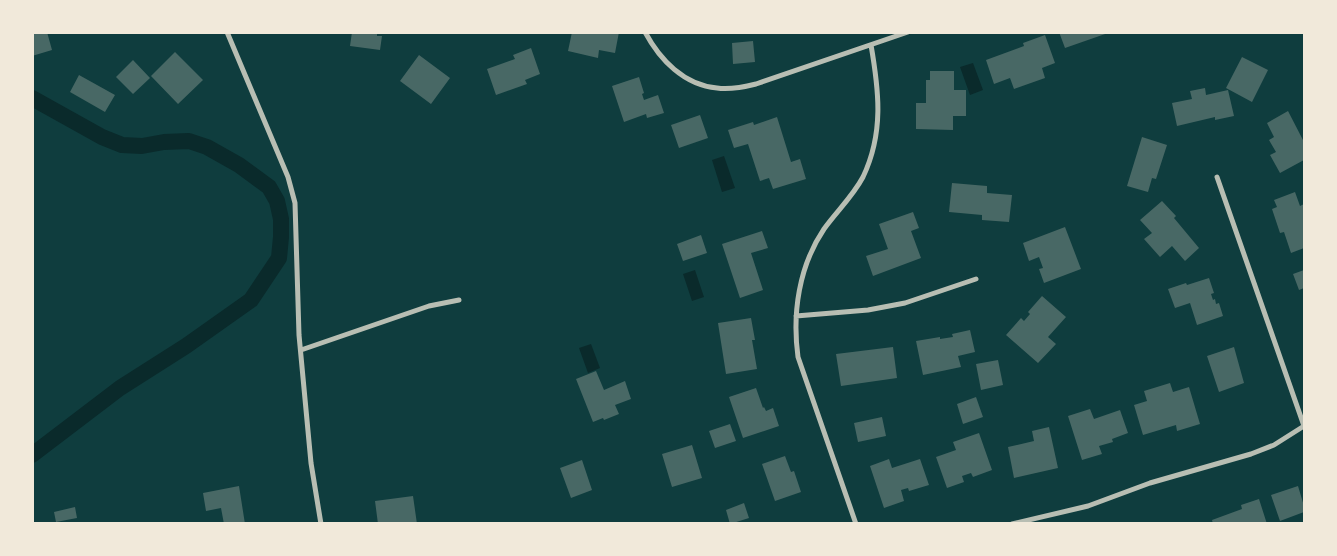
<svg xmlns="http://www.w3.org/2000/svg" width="1337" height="556" font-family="Jost,sans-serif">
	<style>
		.water { fill: #0a2a2b }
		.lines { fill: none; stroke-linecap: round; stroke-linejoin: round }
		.canal { stroke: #0a2a2b; stroke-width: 16 }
		.building { fill: #486865 }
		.minor { stroke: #b8beb3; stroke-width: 5 }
	</style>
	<rect width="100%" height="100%" fill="#0f3d3e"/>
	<path class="water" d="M973 63 983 90 970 95 960 67Z
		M724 156 735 188 722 192 712 160Z
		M695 270 704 297 692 301 683 274Z
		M591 344 600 368 588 373 579 348Z"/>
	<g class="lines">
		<path class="canal" d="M32 98 102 137 122 145 142 146 164 142 189 141 207 147 239 165 269 187 277 201 281 219V237L279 258 251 300 186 346 120 388 32 455"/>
	</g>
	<path class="building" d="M32 32H47L52 50 32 56Z
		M352 32H377V36H382L380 50 350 46Z
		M572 32H619L615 53 599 50 598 58 568 51Z
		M1059 32H1108V33L1065 48Z
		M1045 35 1055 63 1042 68 1045 78 1014 89 1010 78 994 84 986 60 1024 46 1023 43Z
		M753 41 755 62 733 64 732 43Z
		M531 48 540 74 525 80 527 84 496 95 487 69 515 59 513 55Z
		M175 52 203 80 178 104 151 76Z
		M419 55 450 78 431 104 400 81Z
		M1242 57 1268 70 1252 102 1226 88Z
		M133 60 150 78 133 94 116 77Z
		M930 71H954V90H966V116H953V130L916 129V103H926V80H930Z
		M79 75 115 95 105 112 70 92Z
		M639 77 644 93 642 94 644 100 658 95 664 113 647 118 646 114 624 122 612 86Z
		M1205 88 1206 95 1228 90 1234 116 1215 120V117L1177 126 1172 103 1192 99 1190 91Z
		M1288 111 1304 142V160L1280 173 1270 155 1276 152 1269 140 1274 137 1267 123Z
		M700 115 708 138 679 148 671 125Z
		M777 117 791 162 800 159 806 179 773 189 769 178 760 181 748 144 734 148 728 130 753 122 754 125Z
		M1142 137 1167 145 1156 179 1152 178 1148 192 1127 186Z
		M952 183 987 186V193L1012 195 1009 222 982 220V215L949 212Z
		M1295 192 1300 206 1304 204V248L1291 253 1284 232 1280 233 1272 209 1277 207 1274 200Z
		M1162 201 1176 216 1174 218 1199 248 1185 261 1172 246 1160 257 1144 239 1152 233 1140 220Z
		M913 212 919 228 911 231 921 258 873 276 866 256 888 249 879 224Z
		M1065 227 1081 269 1044 283 1039 269 1043 268 1039 257 1029 261 1023 243Z
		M762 231 768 248 751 253 763 290 740 298 722 244Z
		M701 235 707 253 683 261 677 244Z
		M1304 270V288L1299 290 1293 274Z
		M1209 278 1214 293 1211 294 1213 300 1215 299 1216 304 1219 303 1223 316 1197 325 1190 303 1175 308 1168 289 1186 283 1187 285Z
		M1042 296 1066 317 1048 337 1056 344 1038 363 1006 335 1021 318 1024 321 1030 314 1028 312Z
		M751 318 755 340H752L757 369 726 374 718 323Z
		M970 330 975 352 958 356 961 367 923 375 916 341 940 337V339L953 337 952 334Z
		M893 347 897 378 841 386 836 354Z
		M1234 347 1244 383 1219 392 1207 356Z
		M998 360 1003 385 981 390 976 364Z
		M596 371 604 390 625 381 631 399 615 405 619 414 604 420 603 418 593 422 576 379Z
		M1170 383 1173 392 1189 387 1200 424 1177 431 1176 425 1143 435 1134 405 1147 401 1144 391Z
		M756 388 763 408 764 407 766 411 773 408 779 426 743 438 729 397Z
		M976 397 983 417 963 424 957 404Z
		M1090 409 1094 419 1120 410 1128 433 1112 439 1113 442 1099 446 1102 454 1082 460 1068 416Z
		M882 417 886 436 858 442 854 423Z
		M730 424 736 441 715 448 709 431Z
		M1049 427 1058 468 1014 478 1008 447 1034 441 1032 431Z
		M979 433 992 470 973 477 971 473 962 476 964 482 947 488 936 457 956 450 953 442Z
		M692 445 702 478 672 487 662 454Z
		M785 456 791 472 794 471 801 492 775 501 762 464Z
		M889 459 892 468 920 459 929 485 909 491 908 488 901 490 904 501 884 508 870 466Z
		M582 460 592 490 571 498 560 468Z
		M239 486 245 524H224L221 508 206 511 203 493Z
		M1298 486 1304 506V512L1280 521 1271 495Z
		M413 496 417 524H378L375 501Z
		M1259 499 1267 524H1213L1212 520 1242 509 1241 505Z
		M744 503 749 518 730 524 726 510Z
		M75 507 77 518 56 522 54 512Z"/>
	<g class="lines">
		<path class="minor" d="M227 32 288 177 295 203 299 335 311 463 321 524
			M645 32C660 60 684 85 717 88 730 90 744 87 756 84L908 32
			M796 316 868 310 905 303 976 279
			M301 350 429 306 459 300
			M856 524 798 357C792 313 799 266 824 229 837 211 853 196 863 177 884 133 879 91 871 45
			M1012 524 1088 506 1150 483 1251 454 1274 445 1304 426 1217 177"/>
	</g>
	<rect width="1337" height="556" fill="none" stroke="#f1e9da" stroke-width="68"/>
</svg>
